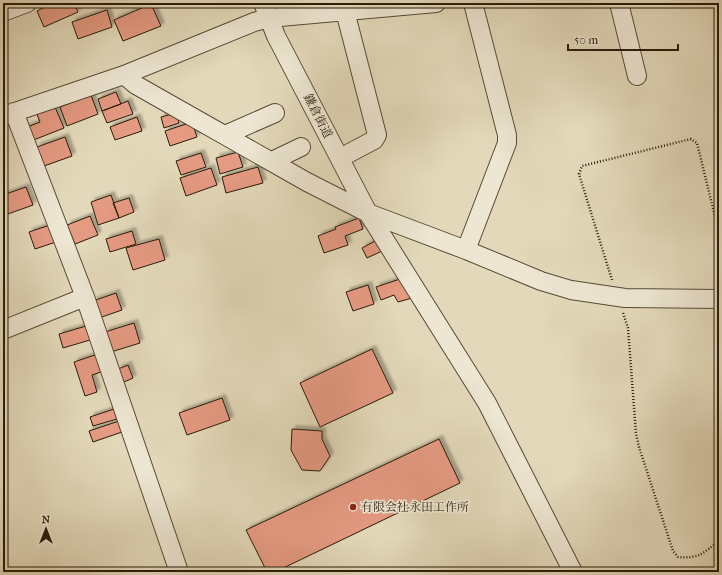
<svg xmlns="http://www.w3.org/2000/svg" width="722" height="575" font-family="'IM FELL French Canon','Noto Serif JP',serif">
	<style>
		.building { fill: #e59a82; stroke: #281b09; filter: url(#shadow) }
		.lines { fill: none; stroke-linecap: round; stroke-linejoin: round }
		.minor-casing { stroke: #574a35; stroke-width: 20 }
		.path { stroke: #281b09; stroke-width: 2.5; stroke-dasharray: 1 2; stroke-linecap: butt }
		.minor { stroke: #ede6d2; stroke-width: 18 }
		.poi-dot { fill: #8f2418; stroke: #ede6d2; stroke-width: 1.5 }
		.labels { text-anchor: middle; dominant-baseline: central; stroke-width: 3.5; stroke-linejoin: round; paint-order: stroke }
		.street-label { font-size: 12px; fill: #281b09; stroke: #ede6d2 }
		.poi-label { font-size: 12px; fill: #281b09; stroke: #ede6d2; text-anchor: start }
	</style>
	<defs>
		<filter id="shadow"><feDropShadow dx="3.5" dy="-3.5" stdDeviation="1" flood-color="#0004"/></filter>
	</defs>
	<rect width="100%" height="100%" fill="#e3d9ba"/>
	<filter id="stains"><feTurbulence type="fractalNoise" baseFrequency=".005" numOctaves="4"/><feColorMatrix values="0 0 0 0 .2 0 0 0 0 .09 0 0 0 0 .02 0 0 0 .5 -.17"/></filter>
	<radialGradient id="worn" r=".72"><stop offset=".6" stop-color="#630" stop-opacity="0"/><stop offset="1" stop-color="#630" stop-opacity=".3"/></radialGradient>
	<path class="building" d="M53 3H74L78 12 44 27 37 11Z
		M93 3H106L95 7Z
		M151 4 161 26 123 41 114 20Z
		M107 10 112 27 78 39 72 22Z
		M116 92 121 104 102 111 98 99Z
		M91 95 98 114 67 126 60 107Z
		M128 101 133 114 107 123 102 111Z
		M55 107 64 128 31 141 25 128 40 122 37 114Z
		M176 113 179 123 164 128 161 117Z
		M137 117 142 131 115 140 110 127Z
		M192 122 197 137 170 146 165 131Z
		M65 137 72 156 44 166 37 147Z
		M238 152 243 167 220 174 216 158Z
		M201 153 206 167 181 175 176 161Z
		M258 167 263 183 226 193 222 177Z
		M211 168 217 185 186 196 180 178Z
		M26 187 33 205 5 215 3 210V195Z
		M111 195 119 218 98 225 91 202Z
		M129 198 134 212 119 218 113 203Z
		M90 216 98 235 75 244 67 225Z
		M359 218 363 229 345 236 348 245 324 253 318 236 336 229 335 227Z
		M50 225 56 242 35 249 29 232Z
		M132 231 136 244 110 252 106 239Z
		M159 239 165 260 133 270 126 248Z
		M377 240 382 251 367 258 362 248Z
		M400 279 412 298 398 302 394 295 381 300 376 287Z
		M368 285 374 304 353 311 346 292Z
		M116 293 122 310 99 318 93 301Z
		M134 323 140 343 111 352 105 332Z
		M86 326 90 340 63 348 59 334Z
		M372 349 393 393 320 427 300 383Z
		M98 354 104 371 92 375 97 392 85 396 74 362Z
		M128 365 133 378 124 382 118 369Z
		M222 398 230 420 187 435 179 413Z
		M114 409 117 419 93 426 90 417Z
		M119 421 122 432 93 442 89 431Z
		M292 429 322 431V439L330 456 320 471 302 470 291 450Z
		M439 439 460 483 275 572H267L246 530Z"/>
	<g class="lines">
		<defs>
			<path id="minor" d="M263 3 276 36 368 213 487 403 573 572
				M619 3 637 76
				M3 12 27 3
				M124 75 136 85 307 182 368 213 466 250 541 281 571 290 625 298 719 299
				M14 112 85 297 179 572
				M3 116 124 75 254 22 269 18 436 3
				M225 135 275 113
				M340 158 374 140 377 135 345 11
				M272 161 301 147
				M466 250 507 143V135L473 3
				M3 330 85 297"/>
		</defs>
		<use href="#minor" class="minor-casing"/>
		<path class="path" d="M612 280 579 174 582 166 691 139 697 143 719 233
			M623 313 628 328 630 354 636 434 639 447 673 551 678 557C699 559 703 553 719 541
			M716 315 719 327"/>
		<use href="#minor" class="minor"/>
	</g>
	<circle class="poi-dot" cx="353" cy="507" r="4"/>
	<g class="labels">
		<g class="street-label">
			<text transform="translate(318 116) rotate(63)">鎌倉街道</text>
		</g>
		<g class="poi-label">
			<text x="361" y="507">有限会社永田工作所</text>
		</g>
	</g>
	<rect width="722" height="575" fill="none" stroke="#e3d9ba" stroke-width="16"/>
	<rect x="4" y="4" width="714" height="567" fill="none" stroke="#281b09" stroke-width="2"/>
	<rect x="8" y="8" width="706" height="559" fill="none" stroke="#281b09"/>
	<g transform="translate(46 529)" stroke="#ede6d2" stroke-width="3" paint-order="stroke">
	<path d="M0-3L7 15L0 10L-7 15Z" fill="#281b09"/>
	<text y="-6" font-size="11" font-weight="bold" text-anchor="middle" fill="#281b09">N</text>
	</g>
	<path d="M568 44v6h110v-6" fill="none" stroke="#281b09" stroke-width="2"/>
	<text x="574" y="44" font-size="12" fill="#281b09" stroke="#ede6d2" stroke-width="3" paint-order="stroke">50 m</text>
	<rect width="100%" height="100%" filter="url(#stains)"/>
	<rect width="100%" height="100%" fill="url(#worn)"/>
</svg>
